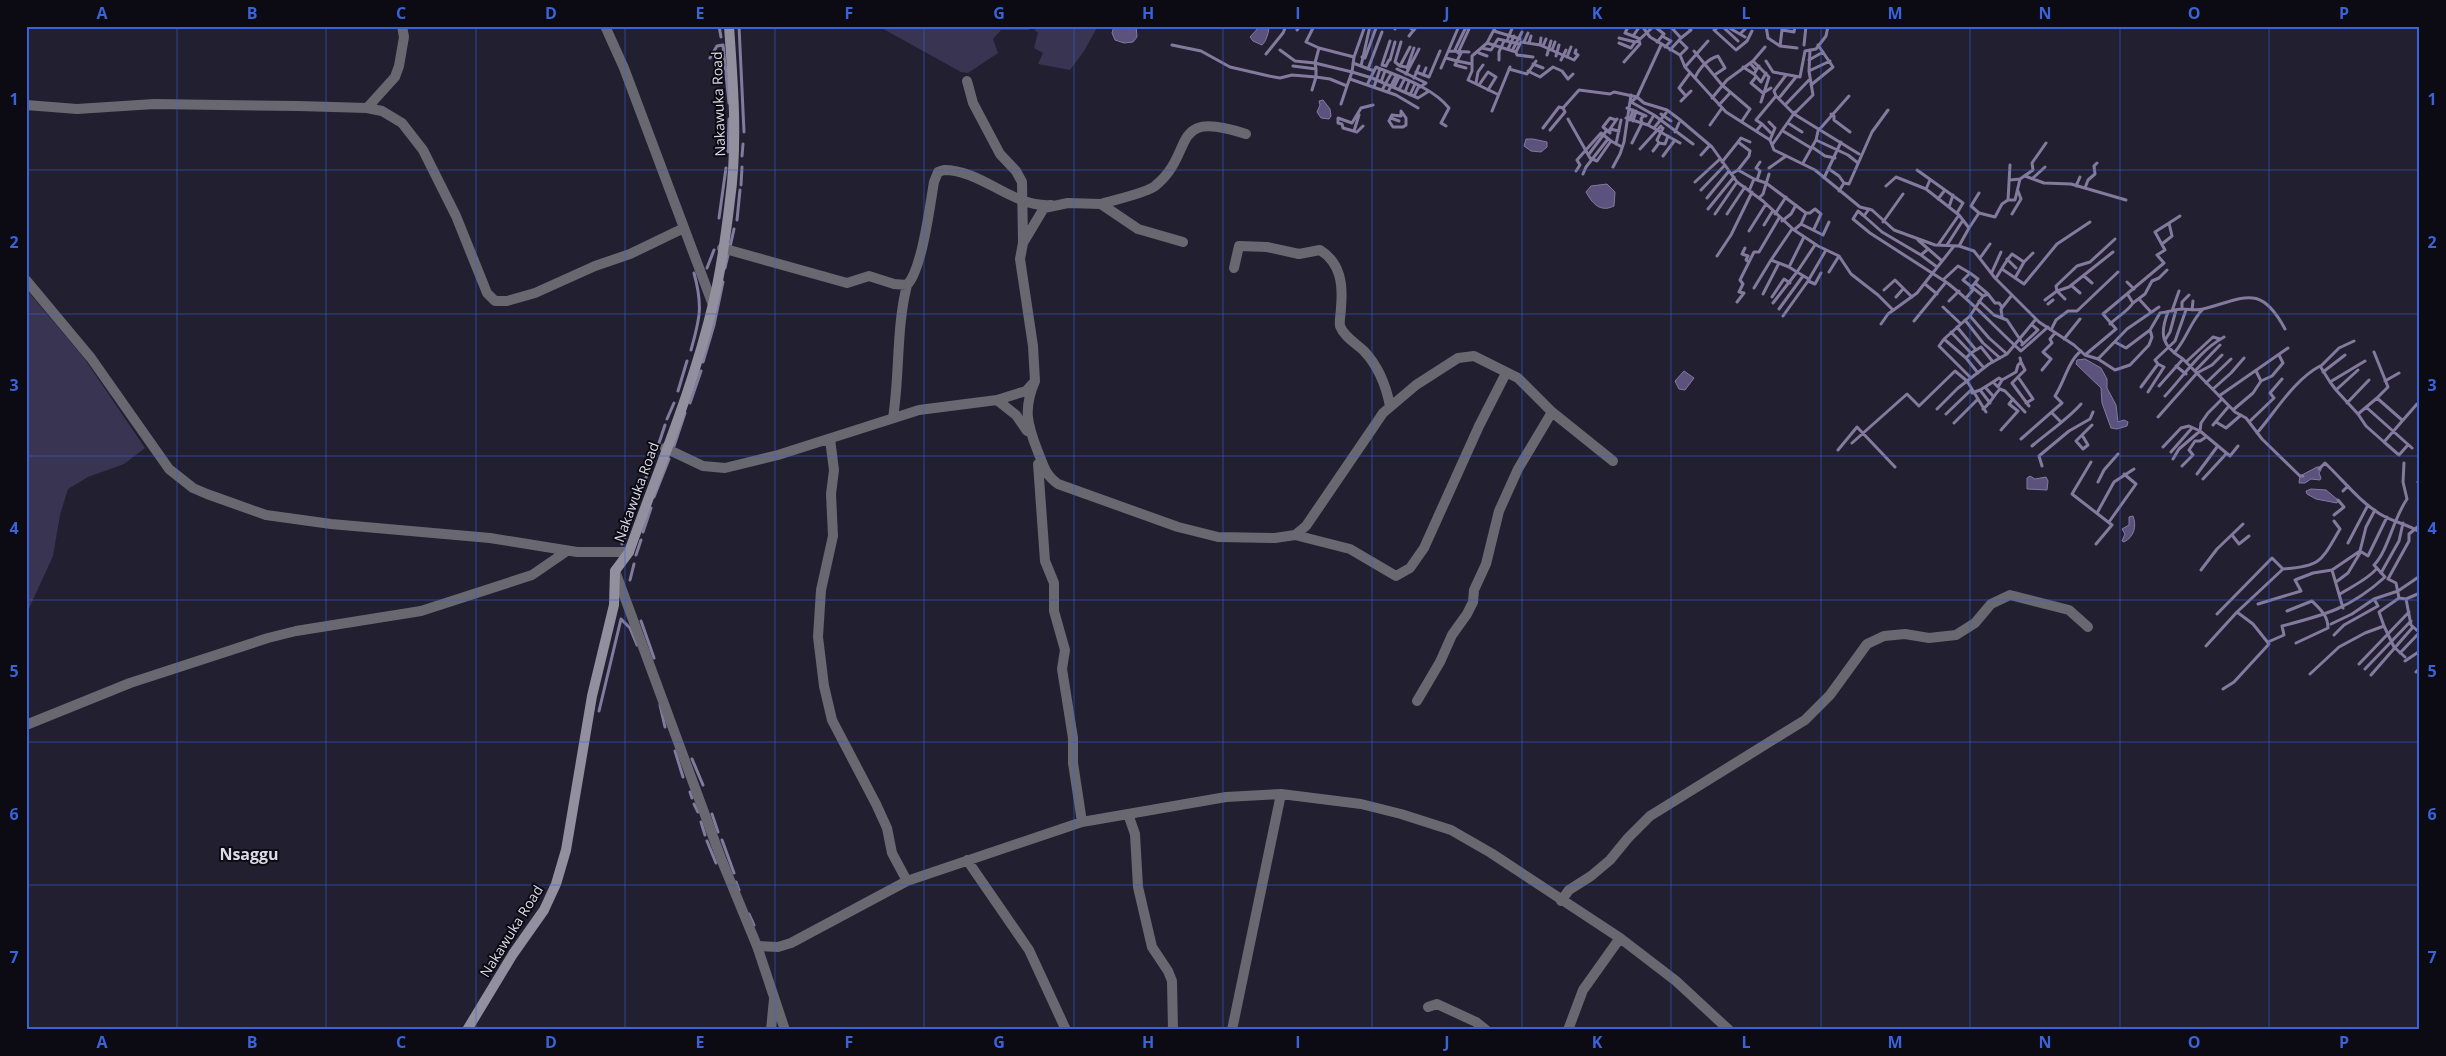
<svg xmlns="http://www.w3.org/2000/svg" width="2446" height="1056" font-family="'Open Sans',sans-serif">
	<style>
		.green { fill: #3a3453 }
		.water { fill: #5b527e; stroke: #827b9e }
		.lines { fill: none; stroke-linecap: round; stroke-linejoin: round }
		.stream { stroke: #827b9e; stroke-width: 3 }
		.minor { stroke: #696871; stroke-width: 10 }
		.tertiary { stroke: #696871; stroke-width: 10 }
		.secondary { stroke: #928f9f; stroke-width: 10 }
		.grid { fill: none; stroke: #3a63da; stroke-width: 1; stroke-opacity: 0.55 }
		.labels { text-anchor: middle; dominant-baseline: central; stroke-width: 4; stroke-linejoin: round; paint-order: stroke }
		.street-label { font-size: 14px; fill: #dcdae7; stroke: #0c0a12 }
		.quarter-label { font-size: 16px; font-weight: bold; fill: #dcdae7; stroke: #0c0a12 }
		.neatline { fill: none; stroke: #3a63da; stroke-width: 2 }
		.grid-label { font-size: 16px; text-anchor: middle; font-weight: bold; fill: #3a63da }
	</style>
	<rect width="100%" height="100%" fill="#221f31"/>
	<path class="green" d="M878 26H1030L1029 30H1001L993 39 998 53 968 73 961 72Z
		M1036 26H1098L1084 51 1070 70 1038 64 1043 53 1034 48 1038 32 1035 31Z
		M26 289 84 358 145 448 124 464 88 477 68 489 60 515 53 556 26 615Z"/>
	<path class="water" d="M1114 26H1136L1137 37 1133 42 1124 43 1115 40 1112 33Z
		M1260 26H1269C1269 32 1266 42 1262 45L1253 41 1250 37Z
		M1323 100 1330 109 1331 116 1329 119 1321 118 1317 112 1320 105 1319 101Z
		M1526 139H1533L1547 142V147L1541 152 1531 151 1524 146Z
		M1607 184 1615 192 1614 206C1600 213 1592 203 1586 192L1591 186Z
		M2085 359 2101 368 2107 379V388L2116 405 2118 422 2124 420 2128 422 2127 426 2117 429 2111 428 2102 403 2101 388 2076 364 2077 360Z
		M1684 371 1694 378 1685 390 1679 389 1675 381Z
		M2317 467H2321V470L2319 473 2321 478 2320 480 2311 479 2305 483H2299L2300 476Z
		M2030 476 2035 479 2046 477 2048 481 2047 490 2027 489V478Z
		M2311 489 2326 490 2338 500 2337 503 2316 499 2307 494 2306 491Z
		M2133 516C2137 526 2134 537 2124 542L2122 541 2125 534 2122 529 2129 525V517Z"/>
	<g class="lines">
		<path class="stream" d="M719 26 721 37
			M739 26 744 132
			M1406 26 1414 30
			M1496 26 1487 43 1472 56V71L1468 80 1497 94
			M1642 26 1650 37 1680 55 1685 67 1726 112 1770 140 1774 150 1815 170 1860 207 1872 210 1894 230 1935 245 1959 246 1974 251 1995 278 2039 322 2074 345 2085 355 2098 359 2115 370 2130 365 2149 345 2152 337 2150 330 2160 313C2168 312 2175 309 2183 309 2190 309 2196 311 2203 309 2243 299 2260 282 2285 329
			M1670 26 1681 38 1670 50
			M1720 26 1714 30 1736 50 1747 41 1752 31
			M1722 26 1738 41
			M1726 26 1745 37
			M1766 26 1768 38 1780 46 1797 48
			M1781 26 1782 30 1794 32 1795 26
			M1628 27 1625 33 1633 36
			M1395 29V26
			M1297 30 1300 26
			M1494 31 1520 39
			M1740 34 1747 27
			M1409 36 1417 26
			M1662 36 1671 41 1665 47
			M1619 38 1635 42
			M1681 38 1691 30 1687 26
			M1640 39 1633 36 1640 26
			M1679 40 1687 48 1680 55
			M1507 41 1513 26
			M1524 42 1528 33
			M1487 43 1516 52 1517 55 1533 57
			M1529 43 1531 36
			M1619 43 1631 48 1635 42 1639 41
			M1172 45 1201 51 1230 67 1269 76 1280 78 1292 75 1316 77V69
			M1540 45 1541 38
			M1804 45 1806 26
			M1543 46 1546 39
			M1780 46 1782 30
			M1319 48 1354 57 1352 72 1372 78 1418 98 1429 91
			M1482 48 1491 50 1498 39 1519 44
			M1508 49 1514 36
			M1280 50 1295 61 1315 63 1319 48 1306 42 1314 26
			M1455 50 1466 27
			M1552 50 1555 42
			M1810 50 1809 71 1830 61
			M1449 51 1469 52
			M1512 51 1522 32
			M1694 51 1722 85 1750 109 1742 121
			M1516 52 1521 42 1540 45 1574 60 1578 55 1575 53 1576 50
			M1458 53 1469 29 1465 26
			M1479 53 1487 56
			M1266 54 1283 33 1286 26
			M1547 55 1551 41
			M1556 56 1559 45
			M1354 57 1365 26
			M1362 57 1365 58 1376 28
			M1567 57 1571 47
			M710 58 717 46 723 45 729 103
			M1446 58 1457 61 1461 53
			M1389 60 1386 66 1382 65 1390 41
			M1390 60 1395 42
			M1499 60V52L1504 41
			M1561 60 1566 50
			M1809 60 1823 52
			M1457 61 1472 64
			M1457 61 1455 65 1466 68
			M1753 61 1769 77 1761 102
			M1766 61 1773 72 1800 77 1805 51 1816 49 1826 36 1828 26
			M1624 62 1640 44 1639 40 1654 26 1664 34 1657 42
			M1353 63 1374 71
			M1750 63 1756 70
			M1533 64 1543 68
			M1293 66 1316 69 1315 63 1352 72 1347 86
			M1361 66 1370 26
			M1400 66 1395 62 1401 42
			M1759 66 1754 74 1761 82 1766 73
			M1406 67 1400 66 1410 47
			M1685 67 1708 41
			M1743 67 1754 74
			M1407 68 1414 48
			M1441 68 1459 26
			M1368 69 1382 32
			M1397 69 1426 83 1420 87
			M1509 69 1527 74 1536 61
			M1528 71 1540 77 1553 67 1562 71 1568 79 1573 74
			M1416 72 1429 77 1440 51
			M1406 74 1419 49
			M1423 75 1426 68
			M1756 77 1751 83 1763 93 1771 88
			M1414 78 1419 66
			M1695 78C1699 68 1708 59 1718 56L1725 68 1716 74
			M1350 79 1396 95 1418 108
			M1381 82 1385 71
			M1476 83 1478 72 1483 65
			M1367 85 1376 67C1400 77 1432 87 1449 108L1441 123 1446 126
			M1479 85 1488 72 1496 77 1488 90
			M1811 85 1833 67 1818 45
			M1374 87 1380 69
			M1394 87 1399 77
			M1312 90 1316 77 1330 79 1347 86 1341 104
			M1382 90 1391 74
			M1399 90 1404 80
			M1388 92 1396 76
			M1405 92 1409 82
			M1410 95 1415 84
			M1414 96 1419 86
			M1686 96 1679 88 1690 73
			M1776 96 1774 91 1786 75
			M1712 98 1727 80 1753 61 1765 47
			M1779 98 1796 77
			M1681 101 1691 91
			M1786 104 1809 80
			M1719 105 1730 93
			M1627 108 1646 116
			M1401 111 1406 118V125L1403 127H1393L1389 121 1392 115 1401 116Z
			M1492 111 1510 67
			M1661 114 1671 121
			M1794 114 1859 154
			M1831 114 1834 116V120L1850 132
			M1391 118 1399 121
			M1626 118 1648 125 1680 143
			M1568 119 1590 158 1597 161 1611 141 1622 147
			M1617 119 1610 129 1619 131
			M1630 120 1633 110
			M1633 121 1636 111
			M1769 122 1775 128 1770 140
			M1788 123 1802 132
			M1762 124 1771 133
			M1648 125 1654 115
			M1710 125 1722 108
			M1363 126 1357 132 1343 128 1342 124 1338 123V118L1352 123 1361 108 1373 105
			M1543 128 1559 107 1563 108 1579 90 1610 94 1614 92 1637 97 1661 45
			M1654 128 1666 113
			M1610 129V133L1603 127 1610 118 1616 120
			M1550 130 1565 112 1563 108
			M1757 130 1762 124 1756 120 1776 96 1794 114 1813 95 1809 71
			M1354 131 1359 115
			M1783 131 1811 148
			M1675 132 1679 123
			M1816 140 1848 155 1858 163
			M1632 143 1642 123 1641 119 1644 115
			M1659 143 1665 144 1668 136
			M1616 144 1621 120
			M1693 144 1654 115 1631 102 1637 97 1644 103 1667 110 1679 119 1712 147 1737 182 1763 201 1794 230 1818 246 1839 256 1851 274 1878 295 1893 310
			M1772 145 1795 112
			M1812 147 1825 156 1835 158
			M1640 149 1661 126
			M1653 151 1659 143 1657 140 1663 128
			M728 152 729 119
			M1589 154 1607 130
			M1701 155 1710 145
			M742 156 743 144
			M1663 156 1675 140
			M1722 162 1738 142
			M1803 163 1816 140 1818 131 1849 96
			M1613 167 1620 154 1624 142 1631 95
			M1769 168 1786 156
			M1829 169 1839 176 1844 183
			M1738 170 1749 156 1750 151 1738 142 1741 138 1750 142
			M1917 170 1963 203 1957 213
			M1576 171 1580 165 1577 160 1601 133 1611 141
			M1583 174 1586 167 1608 139
			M1731 174 1738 170 1754 179 1766 183 1806 213H1810L1815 209 1821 214 1814 229
			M2025 176 2044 183 2071 184 2126 200
			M1824 178 1841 142
			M2033 178 2045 167
			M1757 180 1760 171 1756 168 1760 162
			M2010 180 2020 179 2033 170 2032 163 2046 143
			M1695 182 1720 159
			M741 185 742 167
			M1886 186 1896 177 1926 189 1959 215 1938 245
			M2076 186 2080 177
			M2085 188 2088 180 2095 174 2094 166 2097 163
			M1926 189 1930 180
			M1701 190 1725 165
			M1749 191 1754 179
			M1839 191 1844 183 1849 184 1872 132 1888 110
			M1979 193 1971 206 1979 213 1995 217 2002 204 2008 200 2010 165
			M1707 198 1729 171
			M1759 198 1763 194 1769 174
			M1938 199 1945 190
			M2008 200H2015L2020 179
			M1949 207 1953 195
			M1708 209 1734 177
			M1869 209 1864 216 1882 232 1921 255
			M1715 214 1737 182
			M1727 214 1745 187
			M1775 214 1786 197
			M2012 214 2021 199 2018 191
			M1959 215 1969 228 1959 246
			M1864 216 1858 211 1853 219 1870 233 1946 282 1914 321
			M719 218 726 168
			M737 220 740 190
			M1782 221 1791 214 1796 205
			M1883 222 1903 194
			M1801 224 1823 235 1829 222
			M1764 225 1772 212
			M1969 228 1979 213
			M1794 230 1801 224 1806 213
			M1749 231 1766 204
			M1918 240 1942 261
			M2162 244 2172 236 2169 223
			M1947 245 1963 220
			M730 247 734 229
			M1745 248 1742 254 1748 256 1746 260 1749 262
			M1928 249 1921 255 1937 267
			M2113 252 2069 287 2057 291 2056 286 2077 266 2090 262 2115 239
			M1717 256 1731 235 1752 192
			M1980 258 1990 244
			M2007 259 2016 268
			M1789 267 1771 260 1792 229
			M707 268 714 250
			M725 268 728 255
			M2002 269 2024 284 2057 244 2090 222
			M1829 272 1839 256
			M1992 272 2001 252
			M1970 273 1978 279 1975 283
			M2084 276 2092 283
			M1807 278 1797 272 1815 245
			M1996 278C2002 269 2005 262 2012 254L2024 262
			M2015 278 2024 262 2033 253
			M1808 281 1815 284 1821 273
			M1946 282C1973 302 1996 329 2021 351L2048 327
			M2127 282 2134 289
			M1925 284 1937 294
			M2072 286 2080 293
			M1754 288 1771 260
			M1971 288 1975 283 1988 294
			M1884 290 1895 280 1912 297
			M1763 294 1779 263
			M1983 296 1988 294 1995 303H1999L2002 307
			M1772 297 1784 279 1790 283
			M1896 297 1903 289
			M1966 298 1973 290
			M2139 299 2150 311
			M2045 300 2057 291 2065 299
			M1949 301 1959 291
			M1979 301 1994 315 2007 320 2023 344
			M1737 302 1744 293 1739 292 1743 284 1740 280 1754 252H1759L1779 218
			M1773 303 1797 272 1789 267 1804 237
			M2133 303 2145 294 2152 281 2159 278 2167 270
			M2048 304 2053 300
			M1943 307 1961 324 1970 316 1983 296 1963 280 1970 273 1958 266 1943 280
			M1779 309 1803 276
			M2182 309V302L2189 295
			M2192 310 2193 301
			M2172 311 2179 291
			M2168 312C2159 335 2162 346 2183 359L2235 412 2246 418 2262 439 2300 476H2303
			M1783 316 1808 281 1826 250
			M1970 316 1989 338 2007 354
			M2002 317 2001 309 2012 295
			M1965 320 1983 343 2000 358
			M1881 324 1888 314 1917 293 1954 246
			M1961 324 1944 339 1966 358
			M2110 324C2118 316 2127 312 2133 303L2128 295
			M1957 327 1976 350
			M2051 330 2056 320 2068 311H2077L2118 272
			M1951 332 1971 353 1966 358 1978 373
			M1944 339 1939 346 1971 378
			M2064 339 2080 319
			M2165 340 2170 332 2176 310
			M2115 342 2126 348 2150 330
			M2022 345 2038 330 2032 325
			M1981 347 1971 353 1984 368
			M1981 347 1993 362
			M691 350C700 318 703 306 694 273
			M2374 352 2388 387 2377 398
			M2174 353C2187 339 2190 322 2203 309
			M2085 355 2116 329 2103 314 2164 263 2157 255 2165 250 2155 232 2180 216
			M2098 359 2127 329 2159 307
			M703 362 714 325 723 282
			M2021 362 2025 370 2012 383 2029 406
			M2186 362 2213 337 2220 339
			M2322 365 2339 348 2354 341
			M2176 366 2186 374
			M2042 370 2051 359 2043 352 2052 343 2050 339 2055 333
			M2195 371 2220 345
			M2323 372 2345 355
			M2018 377 2033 399 2026 403
			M2261 381 2272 376 2283 363 2279 355
			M2385 381 2399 373
			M1993 382 1999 378 2002 380
			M2330 382 2336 390 2358 370
			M2206 383 2231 359
			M2159 386 2183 359
			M1985 387 1993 382 1998 387
			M1998 387 2002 380 2016 372 2018 365 2021 362 2020 358
			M2141 387 2158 364 2155 360 2175 341 2186 310
			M2213 389 2231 373 2244 358
			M1980 390 1985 387 1993 396
			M2336 390 2358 414 2377 398 2402 420
			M678 391 687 361
			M2148 392 2164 367 2158 364
			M1972 393 1980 390 1990 403
			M2165 396C2184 376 2199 351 2224 337
			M2219 396 2288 348
			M690 403 701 371
			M2347 403 2369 380
			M2366 407 2412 448
			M1937 409 1958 388 1989 364 2007 354 2036 319
			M1983 409C1991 403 1993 396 2000 389L2005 391 2025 412
			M2233 410 2253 393 2261 381 2256 371
			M2052 413 2060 421
			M1946 414 1971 390
			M2358 414 2366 426 2384 442 2417 404
			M2158 417 2197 373 2212 365 2222 355
			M667 419 674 403
			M2216 422 2226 428 2241 415
			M2249 422 2274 398 2270 393 2282 379
			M1954 423 1977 400
			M2213 425 2229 406
			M2001 430 2018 411 2009 404 2013 399
			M2257 433C2276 411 2294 380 2320 366L2330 382 2365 361
			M2082 435 2088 445 2083 449 2076 441 2092 425
			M2021 439 2062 403 2055 396C2064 383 2068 361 2081 351
			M2384 442 2399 455 2407 446
			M659 443 665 425
			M1852 443 1907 394 1919 406 1955 371 1967 381 1986 412
			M674 446 685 413
			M2032 446C2048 432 2067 420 2081 404
			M2163 447 2181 428 2189 426 2200 431 2230 456 2238 446
			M1838 450 1857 427 1895 467
			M2171 452 2192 428
			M2173 459 2179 449 2200 431 2201 423 2208 413 2222 399
			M2091 462 2072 494 2112 525 2096 544
			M2042 466 2039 456 2069 431 2090 419 2093 412
			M2182 466 2193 455 2189 450 2195 441H2200L2206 437
			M2319 469 2325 463C2343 480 2359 501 2380 514 2393 522 2407 524 2420 532
			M2197 474 2217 447
			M2203 479 2226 454
			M2098 482 2104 470 2118 454
			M2418 482 2420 484
			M2343 491 2348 486
			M654 497 669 459
			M2375 510 2366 527 2360 551 2368 556 2387 517
			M2097 513 2114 482 2134 469
			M2334 515 2344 507 2338 500
			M2109 522 2136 484 2124 474
			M643 532 651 508
			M2232 535 2239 544 2249 536
			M2348 543 2368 505
			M622 544 652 461
			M636 555 641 540
			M2283 569C2322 566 2321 561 2340 529L2334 521
			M2201 570 2217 549 2243 524
			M2332 570 2343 608
			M2381 573 2399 541 2403 523
			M2388 579 2409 541V534L2420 525
			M2388 579 2396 583 2399 598
			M630 580 634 564
			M2336 582 2348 573 2360 553
			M2340 594C2351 587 2370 578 2377 568
			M2406 599 2411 625 2420 633
			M2258 604 2301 591 2295 580 2313 573 2332 570 2360 551
			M2287 611 2312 601C2321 610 2328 616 2328 628L2296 643
			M641 621 654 658
			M2331 624 2352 614 2374 599 2398 591 2420 576
			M2384 626 2394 647 2405 657
			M2334 635 2344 625 2378 606 2374 599
			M2268 642 2284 635 2282 626C2325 615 2351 608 2385 577L2374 565C2388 551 2393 519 2407 499L2403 482 2404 463
			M2206 646 2237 612 2283 569 2272 558 2217 614
			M2400 653 2419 633
			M2405 661 2420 651
			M2359 664 2409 612
			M2365 669 2411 621
			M2416 672 2420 668
			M2310 674 2339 647 2365 633 2384 626 2379 612 2399 598 2406 599 2420 593
			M2371 675 2413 627
			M2223 689 2234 682 2269 644 2253 624 2237 612
			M660 705 665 727
			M599 711 621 619 630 628 637 645
			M675 751 683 777
			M692 759 703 785
			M690 792 692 798
			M694 804 698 812
			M712 814 718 832
			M701 822 705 835
			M722 840 734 873
			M707 841 716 863
			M736 882 739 890
			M749 914 754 925"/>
		<path class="minor" d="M605 26 624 68 713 305
			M967 81 973 103 1000 154 1016 171 1022 182 1023 242
			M26 105 77 109 154 104 298 106 367 108 382 111 402 123 423 150 456 216 487 293 495 301H507L535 293 595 266 630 254 684 228
			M367 108 395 77 399 66 404 37 402 26
			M1101 204C1113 200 1147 193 1155 186 1197 152 1167 108 1246 134
			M722 248 847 283 869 276 894 284 907 285C922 270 930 205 934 182L938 172 944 170C982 170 1013 208 1051 205
			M1234 268 1239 246 1267 247 1299 254 1320 250C1341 263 1343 285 1341 307 1341 313 1339 321 1340 326 1344 337 1357 344 1364 351 1379 367 1386 385 1390 406
			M26 280 91 358 169 469 193 488 207 494 266 515 331 524 490 538 577 552H629
			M1035 381C1023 409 1027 424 1038 452 1044 466 1045 475 1058 484L1178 527 1218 537 1275 538 1295 535 1306 526 1383 413 1416 385 1458 358 1474 356 1518 378 1552 412 1613 461
			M997 400 1026 391 1035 381 1033 346 1020 259 1023 243 1044 208 1068 203 1101 204 1138 229 1183 242
			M893 418C900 373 896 329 907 285
			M830 439 834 470 831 494 833 536 821 590 818 637 824 686 832 720 876 804 887 828 892 853 907 881
			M665 448 703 466 725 468 778 455 919 410 997 400 1016 415 1027 431
			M1038 464 1045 561 1054 583V611L1065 650 1062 669 1073 738V763L1082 822
			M1295 535 1350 549 1396 576 1410 568 1424 548 1479 426 1506 373
			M1417 701 1440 662 1452 635 1467 614 1473 602 1474 590 1486 564 1499 511 1518 469 1552 412
			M26 725 130 683 268 638 296 631 421 611 532 575 567 551
			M1128 814 1135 834 1138 887 1152 947 1168 971 1172 981 1173 1030
			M967 860 1029 950 1066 1030
			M1561 901 1569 890 1591 876 1610 860 1628 838 1650 816 1805 720 1830 695 1867 644 1884 636 1905 634 1929 638 1956 635 1975 623 1991 604 2010 595 2069 610 2088 627
			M757 946 778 947 791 943 907 881 1082 822 1226 797 1281 794 1361 804 1401 814 1451 830 1491 853 1620 938 1676 981 1729 1030
			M1428 1007 1437 1004 1476 1022 1486 1030
			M771 1030 774 999
			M1232 1030 1281 794
			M1568 1030 1583 990 1620 938"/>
		<path class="tertiary" d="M615 571 722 861 757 946 785 1030"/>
		<path class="secondary" d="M467 1030 513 954 544 910 556 884 566 850 592 696 614 605 615 571 629 552C658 470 693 389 713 304 721 271 726 234 730 200 738 142 733 84 729 26"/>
	</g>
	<path class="grid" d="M177 26V1030M326 26V1030M476 26V1030M625 26V1030M775 26V1030M924 26V1030M1074 26V1030M1223 26V1030M1372 26V1030M1522 26V1030M1671 26V1030M1821 26V1030M1970 26V1030M2120 26V1030M2269 26V1030M26 170H2420M26 314H2420M26 456H2420M26 600H2420M26 742H2420M26 885H2420"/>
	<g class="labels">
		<g class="street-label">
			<text transform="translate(718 104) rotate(-92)">Nakawuka Road</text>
			<text transform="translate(636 492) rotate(-70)">Nakawuka Road</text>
			<text transform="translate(511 931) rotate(-58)">Nakawuka Road</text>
		</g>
		<g class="quarter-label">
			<text x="249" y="854">Nsaggu</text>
		</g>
	</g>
	<rect width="2446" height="1056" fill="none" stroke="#0c0a12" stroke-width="55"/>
	<rect x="28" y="28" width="2390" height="1000" class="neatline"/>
	<g class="grid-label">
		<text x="102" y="19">A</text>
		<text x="252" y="19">B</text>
		<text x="401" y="19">C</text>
		<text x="551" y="19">D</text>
		<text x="700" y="19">E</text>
		<text x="849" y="19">F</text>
		<text x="999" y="19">G</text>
		<text x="1148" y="19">H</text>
		<text x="1298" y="19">I</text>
		<text x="1447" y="19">J</text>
		<text x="1597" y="19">K</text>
		<text x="1746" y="19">L</text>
		<text x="1895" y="19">M</text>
		<text x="2045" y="19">N</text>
		<text x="2194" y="19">O</text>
		<text x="2344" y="19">P</text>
		<text x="14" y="105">1</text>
		<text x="2432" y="105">1</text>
		<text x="14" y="248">2</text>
		<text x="2432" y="248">2</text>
		<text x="14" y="391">3</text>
		<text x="2432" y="391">3</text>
		<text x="14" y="534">4</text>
		<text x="2432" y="534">4</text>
		<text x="14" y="677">5</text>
		<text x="2432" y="677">5</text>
		<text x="14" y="820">6</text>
		<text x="2432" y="820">6</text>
		<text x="14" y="963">7</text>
		<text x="2432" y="963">7</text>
		<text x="102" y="1048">A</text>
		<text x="252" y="1048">B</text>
		<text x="401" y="1048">C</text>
		<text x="551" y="1048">D</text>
		<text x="700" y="1048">E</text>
		<text x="849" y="1048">F</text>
		<text x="999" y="1048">G</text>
		<text x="1148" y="1048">H</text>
		<text x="1298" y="1048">I</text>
		<text x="1447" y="1048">J</text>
		<text x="1597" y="1048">K</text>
		<text x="1746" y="1048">L</text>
		<text x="1895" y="1048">M</text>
		<text x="2045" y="1048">N</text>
		<text x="2194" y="1048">O</text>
		<text x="2344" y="1048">P</text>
	</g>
</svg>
